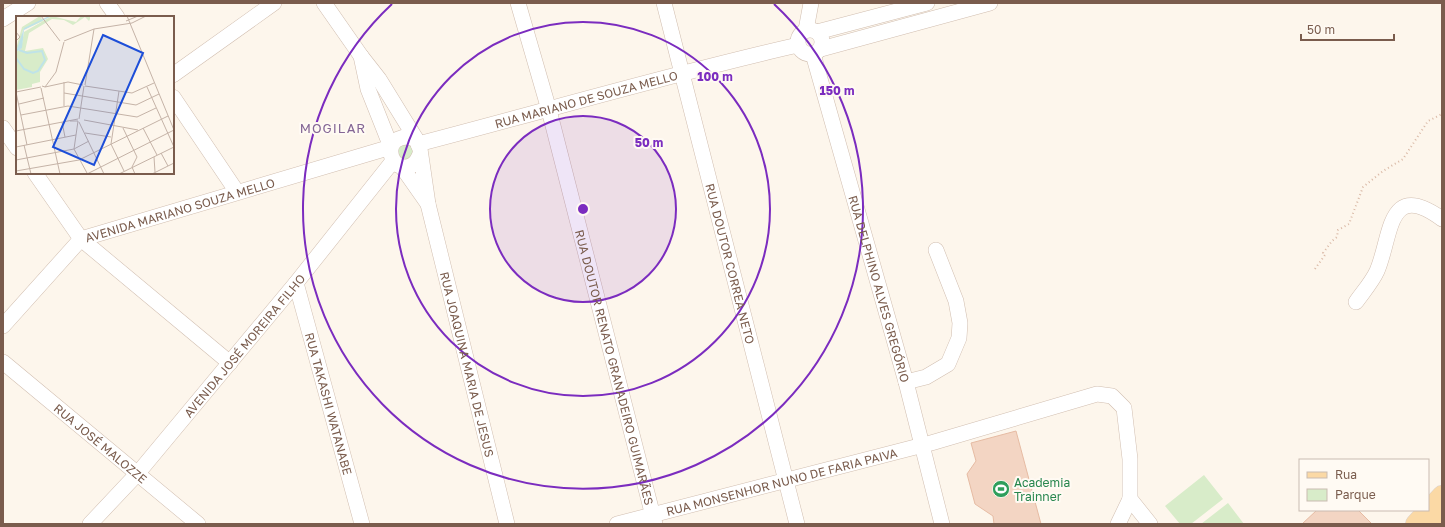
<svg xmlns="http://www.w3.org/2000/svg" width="1445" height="527" font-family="'Golos Text',sans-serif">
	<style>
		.green { fill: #d8ecc9 }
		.building { fill: #f3d5c3; stroke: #e6bba3 }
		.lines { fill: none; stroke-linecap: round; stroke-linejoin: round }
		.minor-casing { stroke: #d1beb0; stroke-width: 16 }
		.major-casing { stroke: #dad1cd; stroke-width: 20 }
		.path { stroke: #d9b8a5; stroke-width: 2; stroke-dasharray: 1 3; stroke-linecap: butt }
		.minor { stroke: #fff; stroke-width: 15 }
		.major { stroke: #fbd9a5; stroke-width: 19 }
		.ring { fill: none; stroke: #7b2cbf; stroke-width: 2 }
		.labels { text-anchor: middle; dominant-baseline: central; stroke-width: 4; stroke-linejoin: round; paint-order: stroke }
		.street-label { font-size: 12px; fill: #7a5c4d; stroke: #fffaf3 }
		.leisure-label { font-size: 12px; fill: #27864d; stroke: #fffaf3; text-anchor: start }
		.neighbourhood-label { font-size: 13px; letter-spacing: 1px; fill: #846695; stroke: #fffaf3 }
		.inset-river { fill: none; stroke: #bfe3e8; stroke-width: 2 }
		.inset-road { fill: none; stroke: #c5b3a7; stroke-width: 1 }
		.view { fill: #1d4ed8; fill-opacity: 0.15; stroke: #1d4ed8; stroke-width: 2 }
		.inset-edge { fill: none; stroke: #7a5c4d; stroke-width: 2 }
		.centre { fill: #7b2cbf; stroke: #fffaf3; stroke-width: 2 }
		.ring-label { font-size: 12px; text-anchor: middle; font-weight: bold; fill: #7b2cbf; stroke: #fffaf3; stroke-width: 4; stroke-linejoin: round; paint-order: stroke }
	</style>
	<rect width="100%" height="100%" fill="#fdf6ec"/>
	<path class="green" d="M406 142 414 147 413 159 401 161 396 149Z
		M1204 475 1223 499 1191 524H1180L1165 506Z
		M1228 503 1244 524H1201Z"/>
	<path class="building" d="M1016 431 1041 524H994L993 516 975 504 967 474 976 461 971 443Z
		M1317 510H1358L1372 524H1302Z"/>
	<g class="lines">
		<defs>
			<g id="minor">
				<path d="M107 3 117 17"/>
				<path d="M324 3 361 56 379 79 416 139"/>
				<path id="s1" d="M518 3 549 110 655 524"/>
				<path id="s2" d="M664 3 797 524"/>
				<path d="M3 19 28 3"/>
				<circle cx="810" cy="42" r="12"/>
				<path d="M806 30 811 3"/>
				<path d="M817 32 927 3"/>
				<path d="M821 49 990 3"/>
				<path id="s3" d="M813 54 906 382 942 524"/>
				<path d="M173 75 274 3"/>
				<path d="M173 97 237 192"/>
				<path d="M3 128 17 148"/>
				<path id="s4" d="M418 144C545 111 670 74 798 45"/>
				<path d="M402 167 428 204 420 149 416 139C411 138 406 136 401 138 382 143 392 173 410 166 416 164 418 159 420 154"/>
				<path d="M35 173 81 239 230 363"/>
				<path id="s5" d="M428 204 507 524"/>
				<path id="s6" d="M296 283 362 524"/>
				<path d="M1356 302C1363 292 1372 282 1377 271 1392 236 1387 179 1442 219"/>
				<path id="s7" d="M3 326 81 239 391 147 368 89 361 56"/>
				<path id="s8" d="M3 362 198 524"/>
				<path d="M906 382 926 377 948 364 959 338 960 323 956 301 936 250"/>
				<path id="s9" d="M90 524 138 473 296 283 393 161"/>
				<path id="s10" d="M617 524 931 443 1097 394 1112 396 1124 408 1130 459V499L1150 524"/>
				<path d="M1118 524 1130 499"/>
			</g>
			<path id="major" d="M1428 510 1442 495
				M1415 524 1428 510
				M1437 524 1442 519"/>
		</defs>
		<use href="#minor" class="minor-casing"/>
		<use href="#major" class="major-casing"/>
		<path class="path" d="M1315 269 1325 255 1323 253 1332 241 1337 237 1338 230 1349 224 1363 187 1383 171 1403 159 1428 121 1442 114"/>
		<use href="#minor" class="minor"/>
		<use href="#major" class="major"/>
	</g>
	<circle cx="583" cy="209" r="93" fill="#7b2cbf" fill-opacity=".12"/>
	<g class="ring">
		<circle cx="583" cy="209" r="93"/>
		<circle cx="583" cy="209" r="187"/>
		<path d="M774 4A280 280 0 1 1 392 4"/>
	</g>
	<defs>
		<symbol id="stadium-disc" viewBox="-11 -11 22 22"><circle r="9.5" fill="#2e9e5b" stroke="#fffaf3"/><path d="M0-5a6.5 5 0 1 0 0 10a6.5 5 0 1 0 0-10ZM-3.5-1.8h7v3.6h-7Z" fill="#fff"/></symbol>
	</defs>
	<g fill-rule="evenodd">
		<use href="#stadium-disc" x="991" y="479" width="20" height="20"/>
	</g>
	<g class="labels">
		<g class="street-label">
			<text stroke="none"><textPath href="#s4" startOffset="174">RUA MARIANO DE SOUZA MELLO</textPath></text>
			<text stroke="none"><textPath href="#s7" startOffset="220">AVENIDA MARIANO SOUZA MELLO</textPath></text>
			<text stroke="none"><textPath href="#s2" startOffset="269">RUA DOUTOR CORREA NETO</textPath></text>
			<text stroke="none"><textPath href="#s3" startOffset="244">RUA DELPHINO ALVES GREGÓRIO</textPath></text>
			<text stroke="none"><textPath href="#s9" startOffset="236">AVENIDA JOSÉ MOREIRA FILHO</textPath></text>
			<text stroke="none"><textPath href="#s5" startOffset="165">RUA JOAQUINA MARIA DE JESUS</textPath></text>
			<text stroke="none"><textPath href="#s1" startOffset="377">RUA DOUTOR RENATO GRANADEIRO GUIMARÃES</textPath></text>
			<text stroke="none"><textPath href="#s6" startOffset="125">RUA TAKASHI WATANABE</textPath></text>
			<text stroke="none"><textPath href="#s8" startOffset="127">RUA JOSÉ MALOZZE</textPath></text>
			<text stroke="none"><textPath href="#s10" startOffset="170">RUA MONSENHOR NUNO DE FARIA PAIVA</textPath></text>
		</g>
		<g class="leisure-label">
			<text x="1014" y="482">Academia<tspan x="1014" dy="14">Trainner</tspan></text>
		</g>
		<g class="neighbourhood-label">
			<text x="333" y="128">MOGILAR</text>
		</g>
	</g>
	<g transform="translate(16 16)">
		<rect width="158" height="158" fill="#fdf6ec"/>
		<path d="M24 0 27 5 7 14 4 30 0 33 6 11ZM36 0 60 6 65 0H74V3L73 5 69 1 57 9 48 4 36 3 13 17 9 35 27 32 32 43 24 56V66L16 68V71L0 74V36L5 33 8 16Z" fill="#d8ecc9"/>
		<path d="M33 0H36L8 14 6 32 0 36 8 12Z" fill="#bfe3e8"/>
		<path class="inset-river" d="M0 42 8 53 17 57 22 55 29 44 26 35 11 37 3 34"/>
		<path class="inset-road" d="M25 0 44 25M111 0 158 114M110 5 122 0M0 16 4 21 0 25M48 25 78 13 116 7 130 0M48 66V90M69 69 78 13M26 70 29 71 40 56 48 26M69 70 116 77 138 67M29 71 52 66 67 69M131 71 158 131M25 72 44 158M103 75 95 128 108 155M48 77 120 89 143 78M3 88 28 82M5 99 52 90 121 101 140 92M63 103 68 70M68 104 122 114M54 105H62L58 133 71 157M46 106 49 121M63 106 88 158M107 112 121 141M127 112 141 139M0 115 62 103M69 117 95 121M8 129 15 158M11 129 0 76 25 71M0 131 60 119M145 137 152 150M138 141 139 156M0 144 58 133 73 125M0 155 63 144 152 100M71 158 158 114M103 158 158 131M119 158 116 151 121 141M136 158 158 147"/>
		<path class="view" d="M87 19 127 37 78 149 37 131Z"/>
		<rect width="158" height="158" class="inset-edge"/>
	</g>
	<circle cx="583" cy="209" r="6" class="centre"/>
	<g class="ring-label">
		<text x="715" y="81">100 m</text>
		<text x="837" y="95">150 m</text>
		<text x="649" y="147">50 m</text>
	</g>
	<rect width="1445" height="527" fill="none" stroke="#7a5c4d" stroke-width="8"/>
	<rect x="1299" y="459" width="130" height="52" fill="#fffaf3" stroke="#cabbb1"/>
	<rect x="1307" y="472" width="20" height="6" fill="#fbd9a5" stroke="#cabbb1"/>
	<text x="1335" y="479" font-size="12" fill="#7a5c4d">Rua</text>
	<rect x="1307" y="489" width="20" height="12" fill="#d8ecc9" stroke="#cabbb1"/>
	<text x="1335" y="499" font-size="12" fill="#7a5c4d">Parque</text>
	<path d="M1301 34v6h93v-6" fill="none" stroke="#7a5c4d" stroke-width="2"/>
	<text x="1307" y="34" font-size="12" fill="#7a5c4d" stroke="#fffaf3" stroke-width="3" paint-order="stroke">50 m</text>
</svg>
